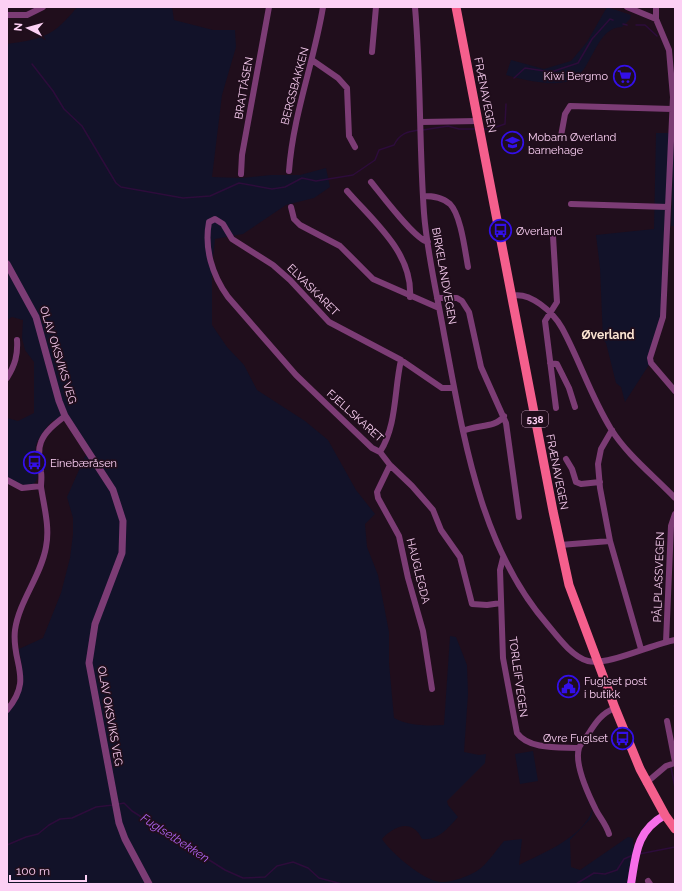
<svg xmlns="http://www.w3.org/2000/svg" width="682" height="891" font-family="Raleway,sans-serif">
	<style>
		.green { fill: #121229 }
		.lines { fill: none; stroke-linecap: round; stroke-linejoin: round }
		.stream { stroke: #2d0c3b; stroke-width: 1.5 }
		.minor { stroke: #7c3c75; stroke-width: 6 }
		.tertiary { stroke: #7c3c75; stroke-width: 7 }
		.secondary { stroke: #f66ee9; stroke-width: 8 }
		.primary { stroke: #f55f8d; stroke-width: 9 }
		.labels { text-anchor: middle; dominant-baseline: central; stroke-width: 3.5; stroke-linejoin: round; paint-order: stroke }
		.shield { fill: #200e1c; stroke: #ba96b3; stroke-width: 1 }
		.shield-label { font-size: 10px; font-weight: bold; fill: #fcd0f4 }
		.poi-label { font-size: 11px; fill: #fcd0f4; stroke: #200e1c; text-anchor: start }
		.street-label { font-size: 11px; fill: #fcd0f4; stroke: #200e1c }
		.neighbourhood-label { font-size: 12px; font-weight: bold; fill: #fce4d2; stroke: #200e1c }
		.water-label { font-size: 12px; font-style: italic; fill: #b165f5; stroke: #200e1c }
	</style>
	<rect width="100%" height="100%" fill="#200e1c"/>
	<path class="green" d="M77 7H172L174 20 213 30H235L236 47 222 95 212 177 242 178 271 175H300L326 168 330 187 314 198 286 205 243 234 215 239 212 267V325L227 347 244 365 257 390 305 421 328 440 356 490 375 514 365 524 367 547 378 575 389 632V663L394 718C409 726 428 726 444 725L450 636 456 637 467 665 468 694 464 752 479 755 486 754 485 763 447 801 448 805 458 817C447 829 438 841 422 839 412 818 394 826 382 839 391 853 423 880 440 882 451 883 474 875 482 867 490 860 497 849 504 841L522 839 519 865C545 852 582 838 593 809L591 818 570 840 571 867 580 870 628 837 633 838 635 865 631 884H7V707L14 702 22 667 19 649 43 638 61 593 70 558 73 534V518L67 497 87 452 65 418 52 421C46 428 39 436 36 445 32 455 48 490 24 485 17 483 12 481 7 476V418L18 421 34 413V362L25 350 22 338 23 320 12 317 7 320V44C43 39 54 36 77 7Z
		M607 7 631 15 630 19 622 27C598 27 593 63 578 76 563 90 523 80 506 75L511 60 544 69 571 61 587 42Z
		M675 71V226H671L673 166 665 317 652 360 625 402 621 387 616 383 606 343 603 339 600 268 596 235 654 229 656 133H673Z
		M533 751 538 781 520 784 515 754Z"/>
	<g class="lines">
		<path class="stream" d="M623 24 627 25
			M636 25H645L657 36
			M32 64 53 91 64 109 82 126 116 183 121 187 183 198 210 196 239 183 272 189 285 187 302 178 316 181 353 175 375 160 379 150 394 145C400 133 407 132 419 130
			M514 78 525 68 551 72 578 63 592 39 610 19 613 20
			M484 129H490L505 124 506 104
			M423 130 448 126 459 129H476
			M674 706H675
			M671 767 675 788
			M119 804 124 803 132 811 225 870 243 878 265 877 277 866 293 862 308 868 319 878 342 884
			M7 845 26 837 38 834 49 825 60 819 72 818 96 807 113 805
			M639 854 675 847
			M576 884 594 873 605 874 617 870 624 859 633 855"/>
		<path class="minor" d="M415 7C421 75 419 144 424 213 427 253 437 294 444 334 463 433 479 546 547 624 557 636 572 657 588 661 608 666 652 644 675 640
			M627 7 656 19
			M656 7V19L669 50 673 97 663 317 650 358 651 363 675 391
			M7 15H27L43 7
			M372 52 376 7
			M312 60 338 78 347 88 349 136 355 147
			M421 122 478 121
			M561 136 565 114 570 106 672 109
			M289 171C293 115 314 62 323 7
			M241 174 242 155 269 7
			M371 182C381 194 415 240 428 242
			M347 191C374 222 413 253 410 297
			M423 196C433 196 442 197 450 204 461 215 465 251 468 267
			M571 204 668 207
			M291 207 294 219 300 225 340 246 373 279 439 308
			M553 236 557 302 545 321 556 408
			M511 296C530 291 553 312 562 328 580 361 591 397 611 429 627 455 654 476 675 498
			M437 298H457L462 301 469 312 481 367 506 423 519 517
			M550 363 557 364 569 388 575 407
			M7 378C15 365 18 355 17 340
			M453 388H442L401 360 329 322 290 280 273 265 232 239 223 224 215 219 209 222C204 248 212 275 228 297L296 375 372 448 380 452 390 465 412 486 433 510 441 530 460 557 472 604 487 605 501 603
			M612 430 601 449 598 464 600 488 610 541 641 649
			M463 431C476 424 495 429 504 416
			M380 452C397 425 394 391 401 360
			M566 459 572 469 576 482 581 484 600 482
			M390 465 377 492 378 498 399 536 408 578 423 631 432 689
			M7 480 22 488 41 486
			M560 545 610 541
			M503 558 500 570 503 658 517 733C529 750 560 747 579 748
			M666 642 671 526 675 514
			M7 710C34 678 11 663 15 630 19 601 41 576 46 547 50 527 44 507 41 487 41 482 42 477 41 472 40 462 37 452 41 442 45 431 56 423 65 416
			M667 721 675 762
			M646 783 666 766 675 763
			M609 834C606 824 600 818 596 810 589 796 574 764 579 748 581 743 586 738 589 733 596 722 602 713 615 708
			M648 881 650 884"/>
		<path class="tertiary" d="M7 264 36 317 59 401 65 416 113 490 123 521 122 553 95 624 89 663 119 823 125 839 149 884"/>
		<path class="secondary" d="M631 884C636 854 636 831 665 815"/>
		<path class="primary" d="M456 7 553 511 569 585 615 708 640 769 665 815 675 829"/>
	</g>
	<defs>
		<symbol id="supermarket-ring" viewBox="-11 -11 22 22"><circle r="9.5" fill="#200e1c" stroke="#330fe9" stroke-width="1.5"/><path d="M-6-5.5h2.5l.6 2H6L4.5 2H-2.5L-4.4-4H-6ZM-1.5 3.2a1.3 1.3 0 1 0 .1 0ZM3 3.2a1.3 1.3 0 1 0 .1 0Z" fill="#330fe9"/></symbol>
		<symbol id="school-ring" viewBox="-11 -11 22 22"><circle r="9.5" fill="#200e1c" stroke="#330fe9" stroke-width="1.5"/><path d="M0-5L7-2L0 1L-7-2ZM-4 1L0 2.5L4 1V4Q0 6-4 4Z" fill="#330fe9"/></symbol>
		<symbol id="bus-ring" viewBox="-11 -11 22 22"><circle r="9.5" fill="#200e1c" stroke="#330fe9" stroke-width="1.5"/><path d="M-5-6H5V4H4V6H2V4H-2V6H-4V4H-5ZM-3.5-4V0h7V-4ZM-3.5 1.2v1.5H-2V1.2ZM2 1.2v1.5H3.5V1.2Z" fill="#330fe9"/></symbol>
		<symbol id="civic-ring" viewBox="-11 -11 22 22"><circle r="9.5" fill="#200e1c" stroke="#330fe9" stroke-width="1.5"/><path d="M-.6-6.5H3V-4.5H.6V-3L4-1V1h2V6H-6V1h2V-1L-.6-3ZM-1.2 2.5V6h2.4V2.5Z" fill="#330fe9"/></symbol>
	</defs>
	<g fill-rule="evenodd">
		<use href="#supermarket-ring" x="612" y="64" width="25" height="25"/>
		<use href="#school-ring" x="500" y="130" width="25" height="25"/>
		<use href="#bus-ring" x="488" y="218" width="25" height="25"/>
		<use href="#bus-ring" x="22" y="450" width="25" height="25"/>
		<use href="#civic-ring" x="556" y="674" width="25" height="25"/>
		<use href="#bus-ring" x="610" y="726" width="25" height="25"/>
	</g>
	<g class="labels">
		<rect class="shield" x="522" y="411" width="26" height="16" rx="3"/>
		<g class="shield-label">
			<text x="535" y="419">538</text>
		</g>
		<g class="poi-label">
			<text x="608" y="76" text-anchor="end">Kiwi Bergmo</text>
			<text x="528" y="137">Mobarn Øverland<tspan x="528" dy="13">barnehage</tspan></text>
			<text x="516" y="231">Øverland</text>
			<text x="50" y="463">Einebæråsen</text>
			<text x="584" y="681">Fuglset post<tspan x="584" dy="13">i butikk</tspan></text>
			<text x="608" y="738" text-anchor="end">Øvre Fuglset</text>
		</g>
		<g class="street-label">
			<text transform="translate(295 86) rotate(-75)">BERGSBAKKEN</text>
			<text transform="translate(244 88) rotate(-80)">BRATTÅSEN</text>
			<text transform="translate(485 95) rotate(79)">FRÆNAVEGEN</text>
			<text transform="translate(444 276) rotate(80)">BIRKELANDVEGEN</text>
			<text transform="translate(313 290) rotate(45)">ELVASKARET</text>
			<text transform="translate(58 355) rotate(73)">OLAV OKSVIKS VEG</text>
			<text transform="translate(355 416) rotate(42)">FJELLSKARET</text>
			<text transform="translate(557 472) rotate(79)">FRÆNAVEGEN</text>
			<text transform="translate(418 571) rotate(76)">HAUGLEGDA</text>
			<text transform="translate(659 577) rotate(-88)">PÅLPLASSVEGEN</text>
			<text transform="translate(518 677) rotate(82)">TORLEIFVEGEN</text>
			<text transform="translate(110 716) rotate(80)">OLAV OKSVIKS VEG</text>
		</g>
		<g class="neighbourhood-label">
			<text x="608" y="335">Øverland</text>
		</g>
		<g class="water-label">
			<text transform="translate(175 838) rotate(33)">Fuglsetbekken</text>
		</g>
	</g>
	<rect width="682" height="891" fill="none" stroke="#fcd0f4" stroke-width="16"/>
	<g transform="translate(28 28) rotate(276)" stroke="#200e1c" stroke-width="3" paint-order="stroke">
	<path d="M0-3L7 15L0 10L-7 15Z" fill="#fcd0f4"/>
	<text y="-6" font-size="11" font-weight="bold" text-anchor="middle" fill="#fcd0f4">N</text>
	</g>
	<path d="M10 875v6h76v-6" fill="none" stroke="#fcd0f4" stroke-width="2"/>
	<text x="16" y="875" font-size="12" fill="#fcd0f4" stroke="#200e1c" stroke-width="3" paint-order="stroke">100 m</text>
</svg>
